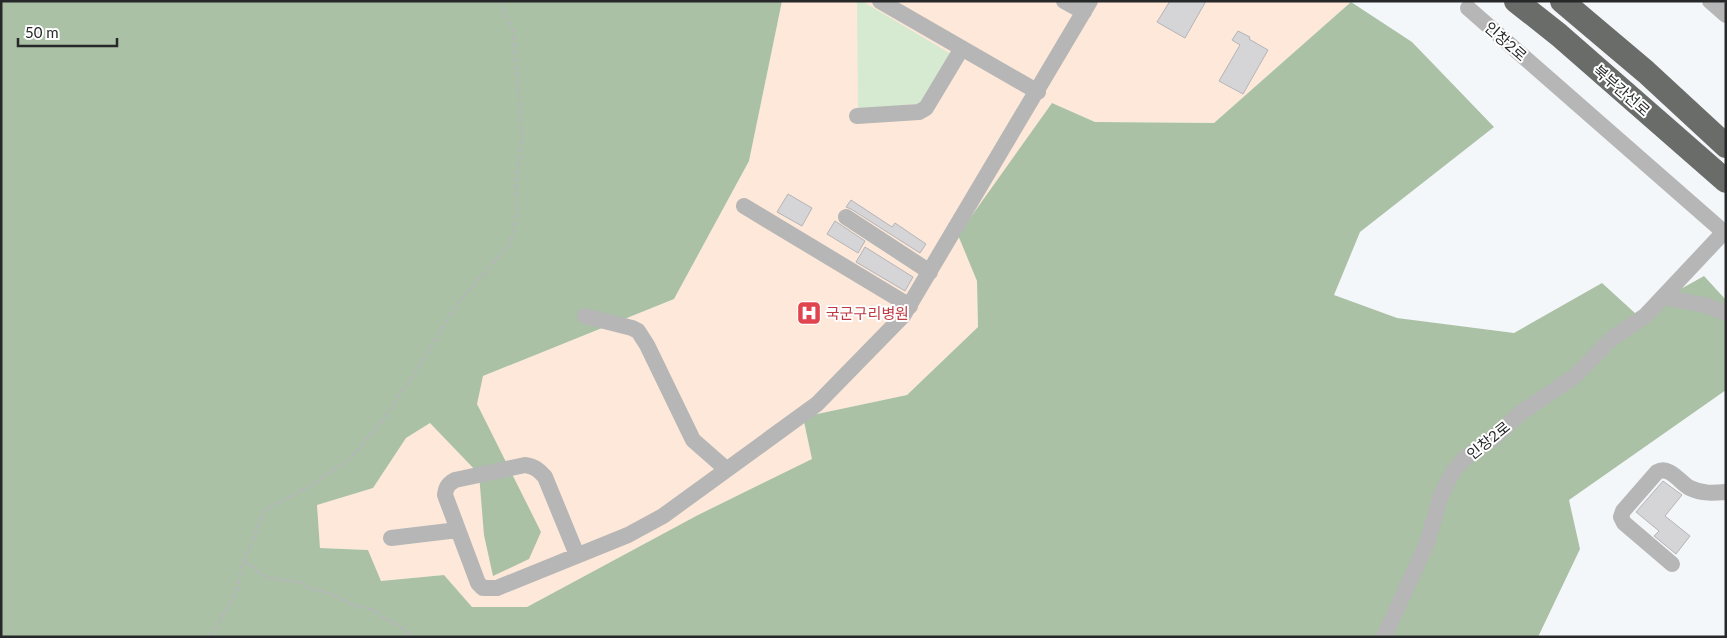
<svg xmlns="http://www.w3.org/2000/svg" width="1727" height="638" font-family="Lato,'Noto Sans KR',sans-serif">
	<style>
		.medical { fill: #fde8d9 }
		.green { fill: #d6ead2 }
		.forest { fill: #aac1a6 }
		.building { fill: #d5d4d7; stroke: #b5b4b7 }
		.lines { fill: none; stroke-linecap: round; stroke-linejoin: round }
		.path { stroke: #b4b7b8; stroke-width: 2.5; stroke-dasharray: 5 2.5; stroke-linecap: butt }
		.minor { stroke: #b5b6b5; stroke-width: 16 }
		.highway { stroke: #6a6c6a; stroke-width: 24 }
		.labels { text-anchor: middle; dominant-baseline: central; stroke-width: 4; stroke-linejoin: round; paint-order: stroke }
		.street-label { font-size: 15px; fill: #272829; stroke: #fff }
		.health-label { font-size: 15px; fill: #be3a42; stroke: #fff; text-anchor: start }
	</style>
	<rect width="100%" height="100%" fill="#f4f7f9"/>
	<path class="medical" d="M782 1 1351 2 1214 123 1095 122 1052 103 959 235 977 281 978 327 907 395 803 417 813 459 698 515 527 607H472L444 575 381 581 368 550 320 548 317 505 373 488 406 438 430 423 476 404 483 376 674 299 749 161Z"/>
	<path class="green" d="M862 1 951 54 926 103 860 109 858 107 857 2Z"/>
	<path class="forest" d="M1 1H782L749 161 674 299 483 376 477 404 541 532 529 559 493 576 484 535 479 474 430 423 406 438 373 488 317 505 320 548 368 550 381 581 444 575 472 607H527L698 515 812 459 803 417 907 395 978 327 977 281 958 235 1052 103 1095 122 1214 123 1351 2 1412 42 1494 127 1360 232 1334 295 1397 318 1514 333 1602 283 1636 314 1704 276 1726 300V390L1569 500 1580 549 1538 637H1Z"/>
	<path class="building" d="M1170 1H1206L1185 38 1157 22Z
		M1238 31 1250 37 1249 39 1268 50 1243 94 1219 81 1240 45 1232 40Z
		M788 194 812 208 802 226 777 212Z
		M851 200 892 227 895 223 926 244 920 253 851 209 846 207Z
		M835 221 865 241 858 253 827 234Z
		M865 247 913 277 905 291 856 262Z
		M1663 481 1682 495 1665 516 1690 536 1676 554 1654 536 1659 531 1636 512Z"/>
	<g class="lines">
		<path class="path" d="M244 562 248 564 268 578 300 582 309 588 331 594 353 605 374 610 384 618 395 623 414 637
			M211 637 237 590 242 566 265 510 308 487 350 459 384 419 420 365 457 304 510 244 517 215 516 181 522 135 513 30 500 1"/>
		<path class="minor" d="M880 1 1038 92
			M1064 1 1084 12
			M1710 1 1726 15
			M1468 8 1726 234
			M857 116 919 112 926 108 962 48
			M744 206 910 306
			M846 217 930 272
			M1663 297 1705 305 1726 313
			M585 316 632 328 638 331 647 345 693 440 726 469
			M391 538 458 530
			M577 555 545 477C539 470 534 466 525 465L455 480C448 484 446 487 445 495L478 583 483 588H497L628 535 663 516 817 404 903 316 1090 1
			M1672 564 1624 523 1621 517 1623 511 1657 472C1670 465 1680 483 1690 488 1702 494 1714 493 1726 492
			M1384 637 1427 543 1441 495 1453 472 1465 458 1495 437 1519 414 1575 376 1611 339 1645 316 1724 232"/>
		<path class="highway" d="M1516 1 1559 35 1726 181
			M1562 1 1646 72 1726 146"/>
	</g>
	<defs>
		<symbol id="hospital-square" viewBox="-11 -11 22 22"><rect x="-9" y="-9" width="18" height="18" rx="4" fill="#e0444e" stroke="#fff"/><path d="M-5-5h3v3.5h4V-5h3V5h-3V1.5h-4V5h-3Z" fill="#fff"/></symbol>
	</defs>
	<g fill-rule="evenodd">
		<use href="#hospital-square" x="795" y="299" width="28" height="28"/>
	</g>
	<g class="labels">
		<g class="street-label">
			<text transform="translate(1506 41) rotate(41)">인창2로</text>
			<text transform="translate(1622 90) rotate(41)">북부간선로</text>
			<text transform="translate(1488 440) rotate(-39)">인창2로</text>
		</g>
		<g class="health-label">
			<text x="826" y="313">국군구리병원</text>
		</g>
	</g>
	<rect width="1727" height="638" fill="none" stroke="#272829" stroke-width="5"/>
	<path d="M18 38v8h99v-8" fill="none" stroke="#272829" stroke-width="2.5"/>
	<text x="25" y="38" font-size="15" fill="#272829" stroke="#ffffff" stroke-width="4" paint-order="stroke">50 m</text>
</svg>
